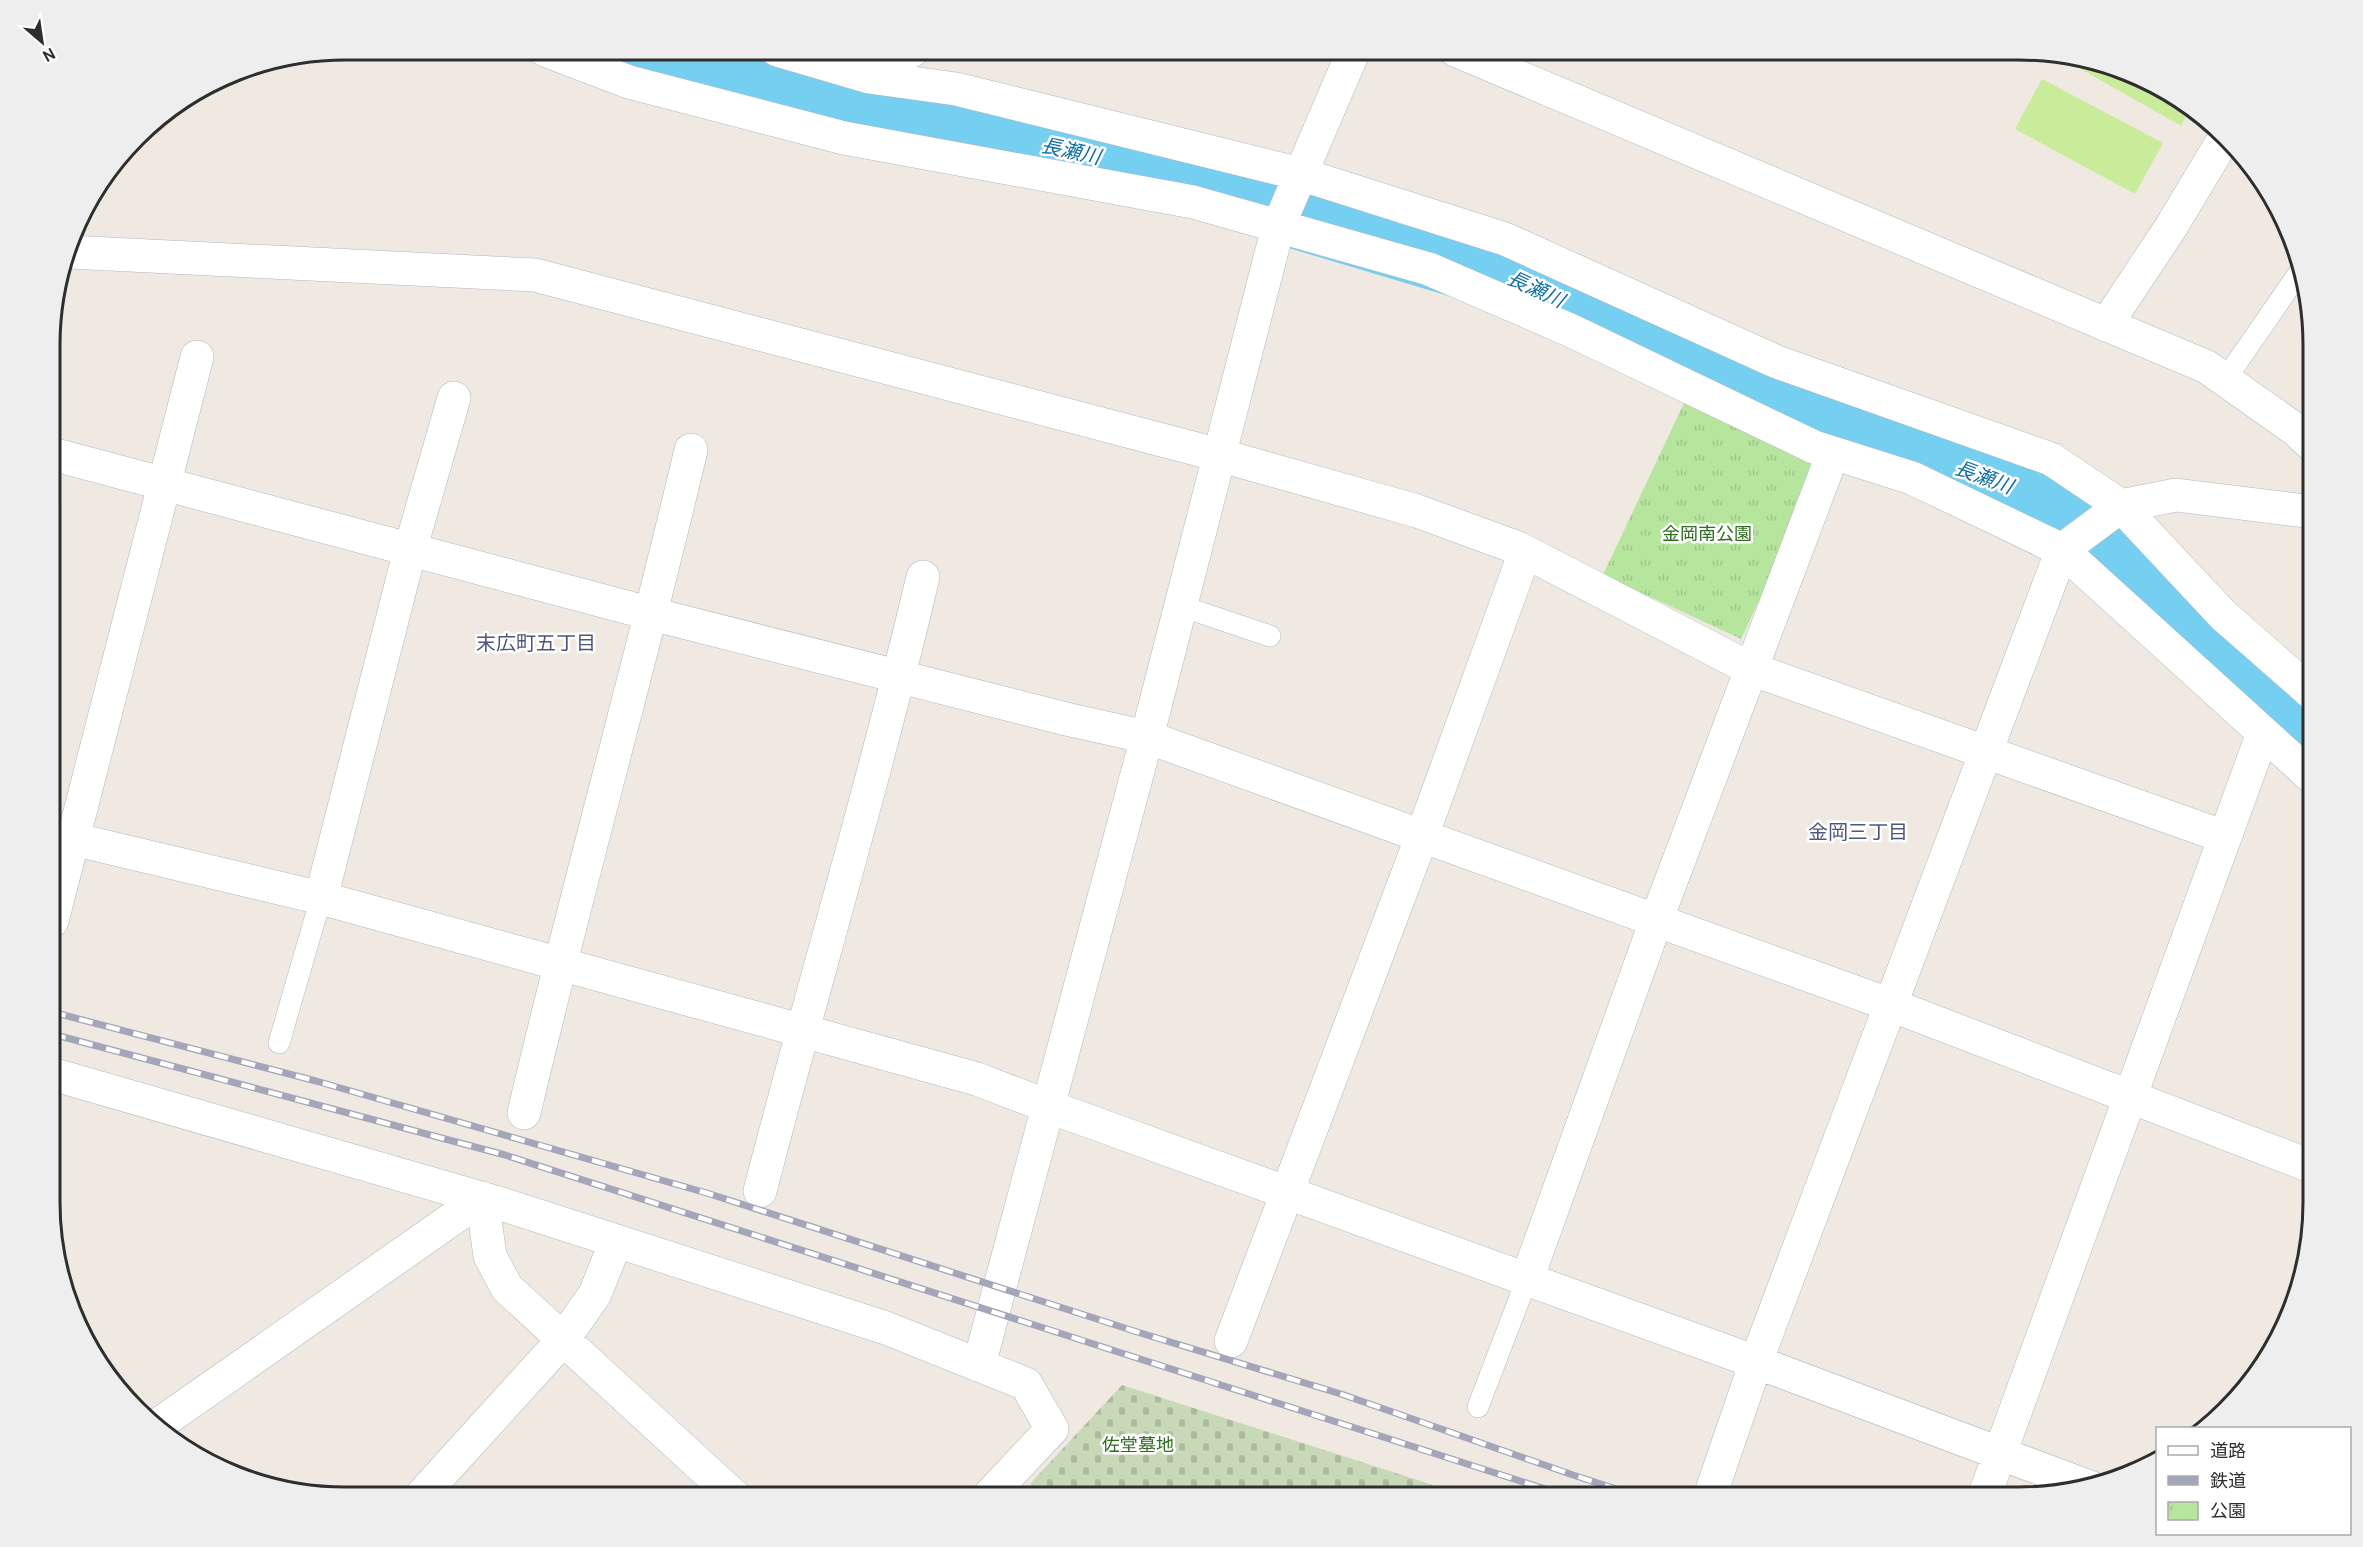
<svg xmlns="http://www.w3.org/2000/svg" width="2363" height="1547" font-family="Cabin,'Noto Sans JP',sans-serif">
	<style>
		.cemetery { fill: url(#cemetery-stones) }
		.park { fill: url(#park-tufts) }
		.pitch { fill: #c9ec9a }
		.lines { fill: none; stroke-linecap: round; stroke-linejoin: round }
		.river { stroke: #75cff0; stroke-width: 76 }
		.lane-casing { stroke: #b4b7c1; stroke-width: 22 }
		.street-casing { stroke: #b4b7c1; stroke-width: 34 }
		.lane { stroke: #fff; stroke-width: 21 }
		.street { stroke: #fff; stroke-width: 33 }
		.rail-casing { stroke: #a3a6b8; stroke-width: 7 }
		.rail { stroke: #fff; stroke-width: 4.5; stroke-dasharray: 14; stroke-linecap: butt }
		.labels { text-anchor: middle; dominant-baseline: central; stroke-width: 5; stroke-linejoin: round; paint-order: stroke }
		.park-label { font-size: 18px; fill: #2c6e1b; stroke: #fff }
		.water-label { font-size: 20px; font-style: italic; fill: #0d6fa3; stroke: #fff }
		.neighbourhood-label { font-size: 20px; fill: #4d5680; stroke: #fff }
		.rim { fill: none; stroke: #2e2e2e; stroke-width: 3 }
	</style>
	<defs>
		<pattern id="cemetery-stones" width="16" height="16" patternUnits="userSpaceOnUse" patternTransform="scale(1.5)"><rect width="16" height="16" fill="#c8d9b8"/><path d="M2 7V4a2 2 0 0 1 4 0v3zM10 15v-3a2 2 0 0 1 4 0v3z" fill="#acbb9e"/></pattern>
		<pattern id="park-tufts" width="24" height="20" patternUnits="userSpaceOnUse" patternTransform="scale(1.5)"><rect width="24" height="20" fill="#b6e59e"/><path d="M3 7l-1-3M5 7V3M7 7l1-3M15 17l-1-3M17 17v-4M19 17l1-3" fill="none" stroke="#9dc588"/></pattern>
	</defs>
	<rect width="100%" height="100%" fill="#efe9e1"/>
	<path class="cemetery" d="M1122 1385 1433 1485 1421 1497H1043L1030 1484Z"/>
	<path class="park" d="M1685 401 1823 464 1741 639 1603 575Z"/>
	<path class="pitch" d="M2058 56 2112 65 2182 100 2191 107 2181 126Z
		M2042 79 2163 143 2135 194 2015 129Z"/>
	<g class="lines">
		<path class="river" d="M654 50 775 87 1227 185 1301 212 1498 271 1812 415 2016 488 2106 540 2313 746"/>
		<defs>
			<path id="lane" d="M2225 380 2303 267
				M1181 606 1270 636
				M279 1043 321 898
				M1478 1407 1527 1279"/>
			<path id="street" d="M545 50 629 82 844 138 1193 202 1429 269 1572 331 1814 447 1912 478 2062 550 2313 778
				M777 50 869 77 956 89 1300 174 1505 239 1777 362 2051 459 2121 506 2223 615 2313 694
				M1455 50 2207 367 2296 430 2313 446
				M869 77 913 50
				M69 252 535 275 1219 455 1417 511 1518 548 1751 669 2225 837
				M2106 325 2171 227 2225 137
				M52 454 652 614 1066 719 1147 737 1891 1005 2313 1167
				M52 834 321 898 977 1079 1047 1106 1756 1362 2092 1488
				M321 898 410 550 454 398
				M52 921 197 357
				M52 1074 495 1202 886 1328 1026 1384 1052 1429 988 1497
				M524 1113C576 891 639 671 691 450
				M760 1191C813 986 874 783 923 577
				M1527 1279 1656 921 1833 453
				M1231 1341 1422 836 1525 552
				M979 1365 1147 737 1278 227 1354 50
				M155 1427 482 1198 490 1256 507 1288 735 1497
				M1712 1490 1756 1362 2062 550 2121 506 2176 495 2313 512
				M420 1497 562 1341 595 1294 616 1241
				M1984 1497 2263 733"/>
		</defs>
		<use href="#lane" class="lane-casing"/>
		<use href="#street" class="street-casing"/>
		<use href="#lane" class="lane"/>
		<use href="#street" class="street"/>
		<defs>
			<path id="rail" d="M52 1012 316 1081 710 1194 1134 1331 1341 1394 1573 1475 1641 1497
				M52 1034 505 1155 1570 1497"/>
		</defs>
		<use href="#rail" class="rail-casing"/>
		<use href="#rail" class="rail"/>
	</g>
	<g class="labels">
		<g class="park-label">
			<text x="1707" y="534">金岡南公園</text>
			<text x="1138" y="1445">佐堂墓地</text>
		</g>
		<g class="water-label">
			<text transform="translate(1071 151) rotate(12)">長瀬川</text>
			<text transform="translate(1536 289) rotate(25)">長瀬川</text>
			<text transform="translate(1984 477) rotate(20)">長瀬川</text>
		</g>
		<g class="neighbourhood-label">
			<text x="536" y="643">末広町五丁目</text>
			<text x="1858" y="832">金岡三丁目</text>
		</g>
	</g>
	<path d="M0 0H2363V1547H0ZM345 60H2018A285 285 0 0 1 2303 345V1202A285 285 0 0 1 2018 1487H345A285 285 0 0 1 60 1202V345A285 285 0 0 1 345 60Z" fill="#eee" fill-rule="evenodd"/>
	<path class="rim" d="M345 60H2018A285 285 0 0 1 2303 345V1202A285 285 0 0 1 2018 1487H345A285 285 0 0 1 60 1202V345A285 285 0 0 1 345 60Z"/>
	<rect x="2156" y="1427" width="195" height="108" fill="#ffffff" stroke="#ababab" stroke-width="1.5"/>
	<rect x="2168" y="1446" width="30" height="9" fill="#ffffff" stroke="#ababab" stroke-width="1.5"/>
	<text x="2210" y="1457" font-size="18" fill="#2e2e2e">道路</text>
	<rect x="2168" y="1476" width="30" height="9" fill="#a3a6b8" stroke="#ababab" stroke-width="1.5"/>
	<text x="2210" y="1487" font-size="18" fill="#2e2e2e">鉄道</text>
	<rect x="2168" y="1502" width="30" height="18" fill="url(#park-tufts)" stroke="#ababab" stroke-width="1.5"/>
	<text x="2210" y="1517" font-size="18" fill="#2e2e2e">公園</text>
	<g transform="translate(42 42) rotate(151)" stroke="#ffffff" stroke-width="4.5" paint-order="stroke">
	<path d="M0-4.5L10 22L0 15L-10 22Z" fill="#2e2e2e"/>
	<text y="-9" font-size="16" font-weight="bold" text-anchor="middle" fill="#2e2e2e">N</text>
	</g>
</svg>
